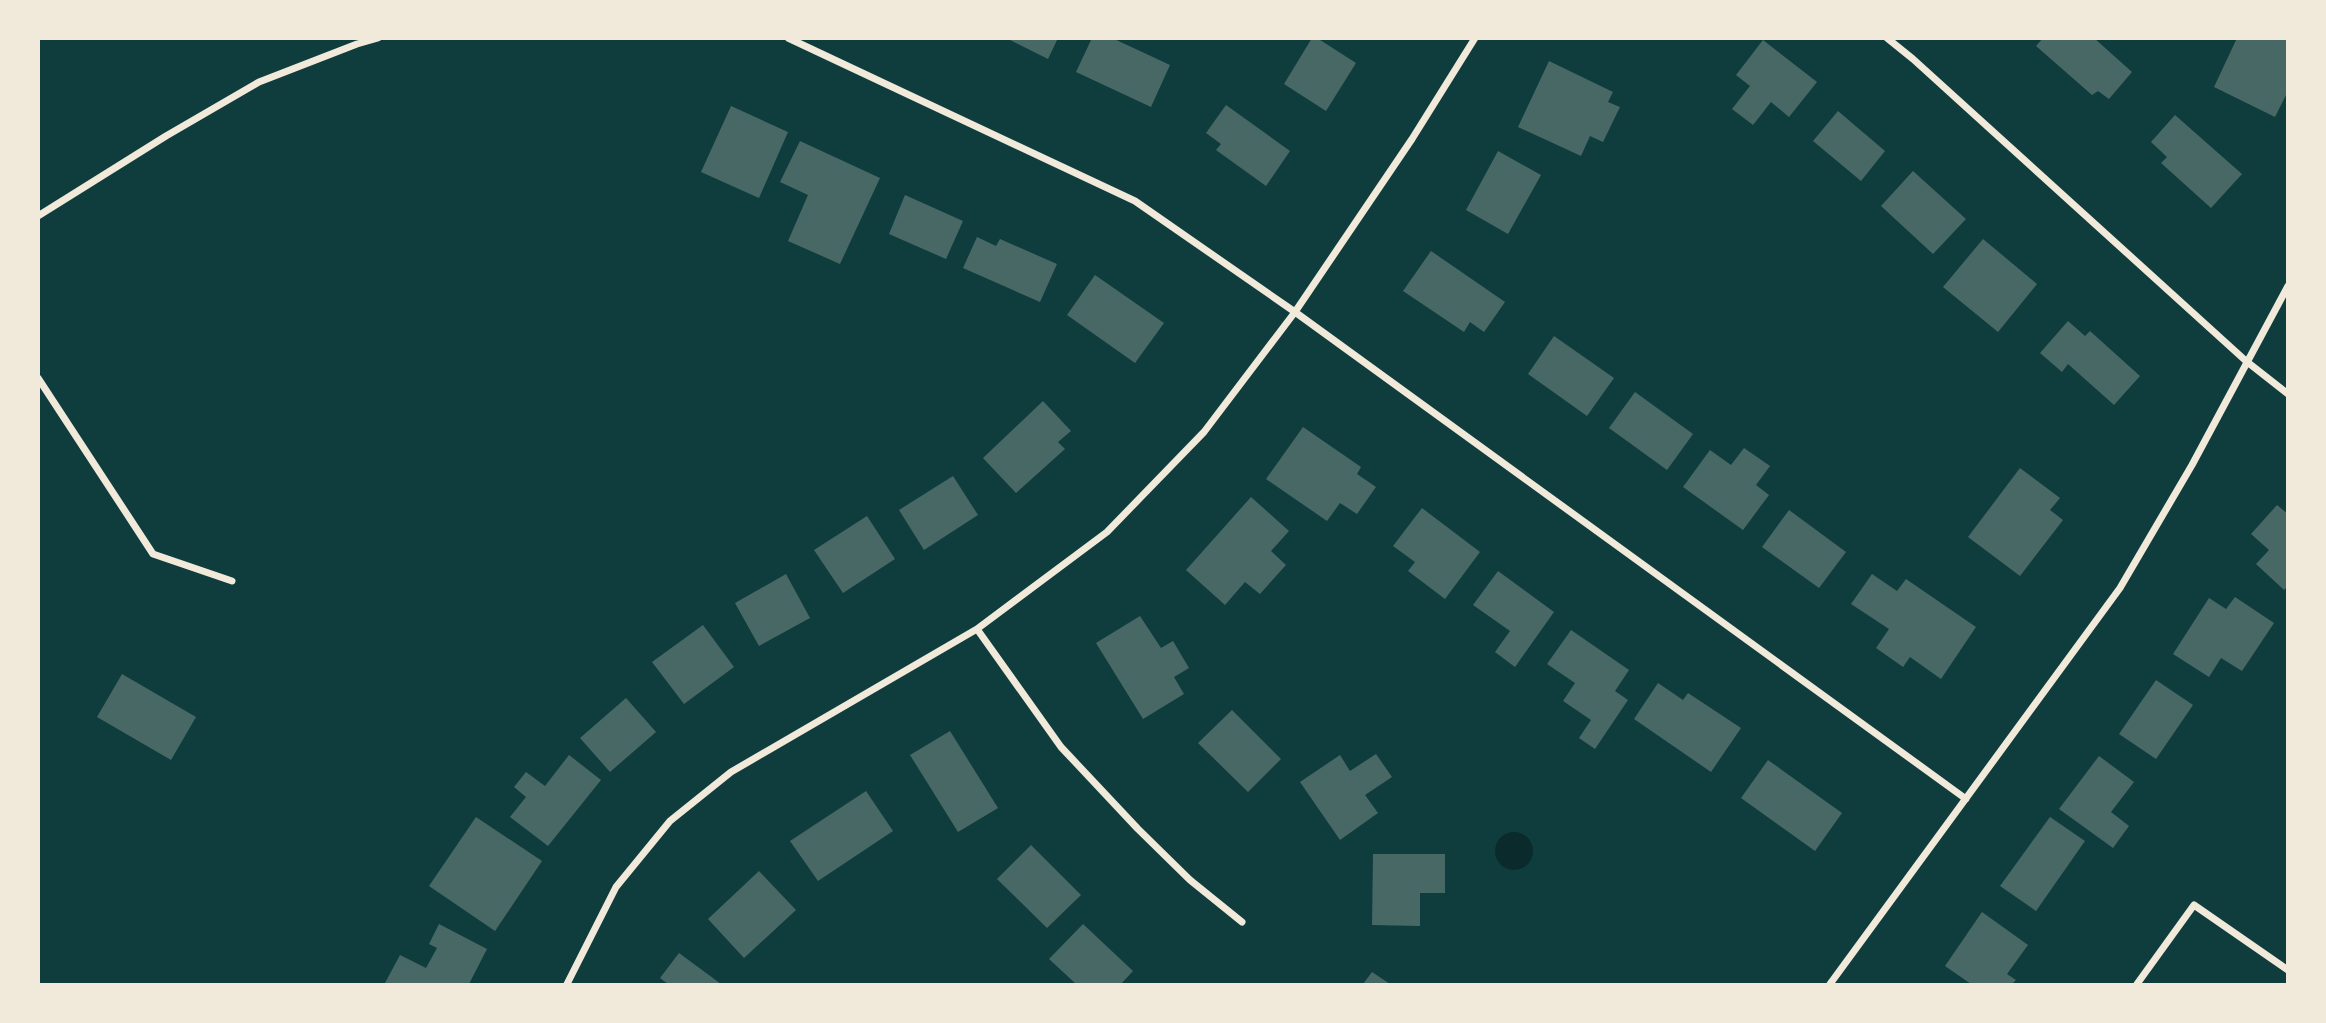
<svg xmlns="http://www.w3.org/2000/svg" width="2326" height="1023" font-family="'Varela Round',sans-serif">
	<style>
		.water { fill: #0a2a2b }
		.building { fill: #486865 }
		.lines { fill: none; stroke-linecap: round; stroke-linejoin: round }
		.minor { stroke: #f1e9da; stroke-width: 7 }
	</style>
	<rect width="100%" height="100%" fill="#0f3d3e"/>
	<path class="water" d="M1495 851a19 19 0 1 1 38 0a19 19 0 1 1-38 0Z"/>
	<path class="building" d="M1006 38H1058L1048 59Z
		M1092 38H1112L1170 65 1151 107 1076 72Z
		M1312 38H1317L1356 63 1326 111 1284 84Z
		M2043 38H2094L2132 72 2109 99 2098 91 2092 95 2036 46Z
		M2237 38H2288V91L2275 117 2214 87Z
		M1763 40 1817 82 1789 117 1771 102 1753 125 1732 109 1750 86 1736 75Z
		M1549 61 1613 92 1608 102 1620 107 1603 142 1590 136 1581 156 1518 127Z
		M1226 105 1290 151 1266 186 1216 150 1221 144 1206 133Z
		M731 106 788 132 759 198 701 172Z
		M1838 111 1885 151 1861 181 1813 141Z
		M2175 115 2242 174 2211 208 2161 163 2167 157 2151 142Z
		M800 141 880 178 840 264 788 241 808 195 780 182Z
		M1498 151 1541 175 1508 234 1466 210Z
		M1913 171 1966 219 1933 254 1881 206Z
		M905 195 963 221 946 259 889 234Z
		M977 237 996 246 1000 239 1057 264 1040 302 963 268Z
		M1983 239 2037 284 1998 332 1943 287Z
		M1431 251 1505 302 1484 332 1470 322 1464 332 1403 291Z
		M1095 275 1164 323 1135 363 1067 315Z
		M2068 321 2085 336 2090 331 2140 376 2114 405 2068 364 2062 372 2040 353Z
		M1554 336 1614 378 1587 416 1528 374Z
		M1635 392 1693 434 1667 470 1609 428Z
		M1043 401 1071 431 1058 442 1065 449 1016 493 983 458Z
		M1303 427 1361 467 1357 474 1376 487 1357 514 1340 503 1327 521 1266 479Z
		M1744 448 1770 466 1756 485 1769 495 1743 530 1683 487 1710 450 1731 465Z
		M2020 468 2060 498 2050 510 2063 520 2020 576 1968 537Z
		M953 476 978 515 924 550 899 510Z
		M1251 497 1289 531 1271 551 1286 565 1260 594 1245 582 1225 605 1186 570Z
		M2277 505 2288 514V586L2284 590 2256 564 2269 550 2251 534Z
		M1422 508 1480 552 1445 599 1408 571 1415 562 1393 546Z
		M1789 510 1846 552 1819 588 1762 547Z
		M867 516 895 559 843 593 814 550Z
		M1498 571 1554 612 1515 667 1495 652 1510 631 1473 605Z
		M786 574 810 618 759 646 735 603Z
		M1872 574 1897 591 1906 579 1976 627 1941 679 1910 657 1903 667 1876 648 1889 629 1851 604Z
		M2235 597 2274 623 2242 671 2221 658 2209 677 2173 654 2209 598 2226 609Z
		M1140 616 1161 648 1173 641 1189 668 1174 677 1184 694 1143 719 1096 643Z
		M703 625 734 667 684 704 652 662Z
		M1571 630 1629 670 1615 691 1628 700 1595 749 1579 738 1591 720 1563 701 1575 683 1547 664Z
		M122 674 196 717 171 760 97 717Z
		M2156 680 2193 705 2156 759 2119 734Z
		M1658 683 1683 700 1688 693 1741 728 1711 772 1634 719Z
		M626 698 656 732 610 772 580 738Z
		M1232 710 1281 759 1248 792 1198 743Z
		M950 731 998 808 958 832 910 755Z
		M1376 754 1392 777 1365 795 1378 813 1340 840 1300 782 1340 755 1350 771Z
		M569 755 601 780 548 846 510 817 526 797 514 787 526 772 545 786Z
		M2099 756 2134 782 2111 812 2129 826 2113 848 2059 809Z
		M1768 760 1842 813 1815 851 1741 798Z
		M866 791 893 831 818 881 790 841Z
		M476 817 542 861 495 931 429 886Z
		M2050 817 2085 841 2036 911 2000 886Z
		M1031 845 1081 895 1047 928 997 879Z
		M1373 854H1445V893H1420V926L1372 925Z
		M759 871 796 910 744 958 708 919Z
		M1982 912 2028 945 2007 974 2016 980 2012 984H1971L1945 966Z
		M439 924 487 949 469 984 385 983 400 955 426 968 437 948 429 944Z
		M1083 924 1133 971 1121 984H1076L1049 959Z
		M679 953 721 984H668L660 978Z
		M1372 972 1390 984H1363Z"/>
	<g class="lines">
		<path class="minor" d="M788 38 1135 201 1295 312 1966 799
			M1887 38 1913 59 2246 361 2288 394
			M38 216 166 136 259 82 357 44 378 38
			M38 378 153 554 232 581
			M977 629 1061 747 1138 829 1190 880 1242 922
			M567 984 616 887 670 821 731 772 977 629 1107 532 1204 432 1295 312 1412 139 1475 38
			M1830 984 2120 588 2192 465 2288 286
			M2137 984 2194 905 2288 970"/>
	</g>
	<rect width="2326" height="1023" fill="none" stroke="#f1e9da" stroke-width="80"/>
</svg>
